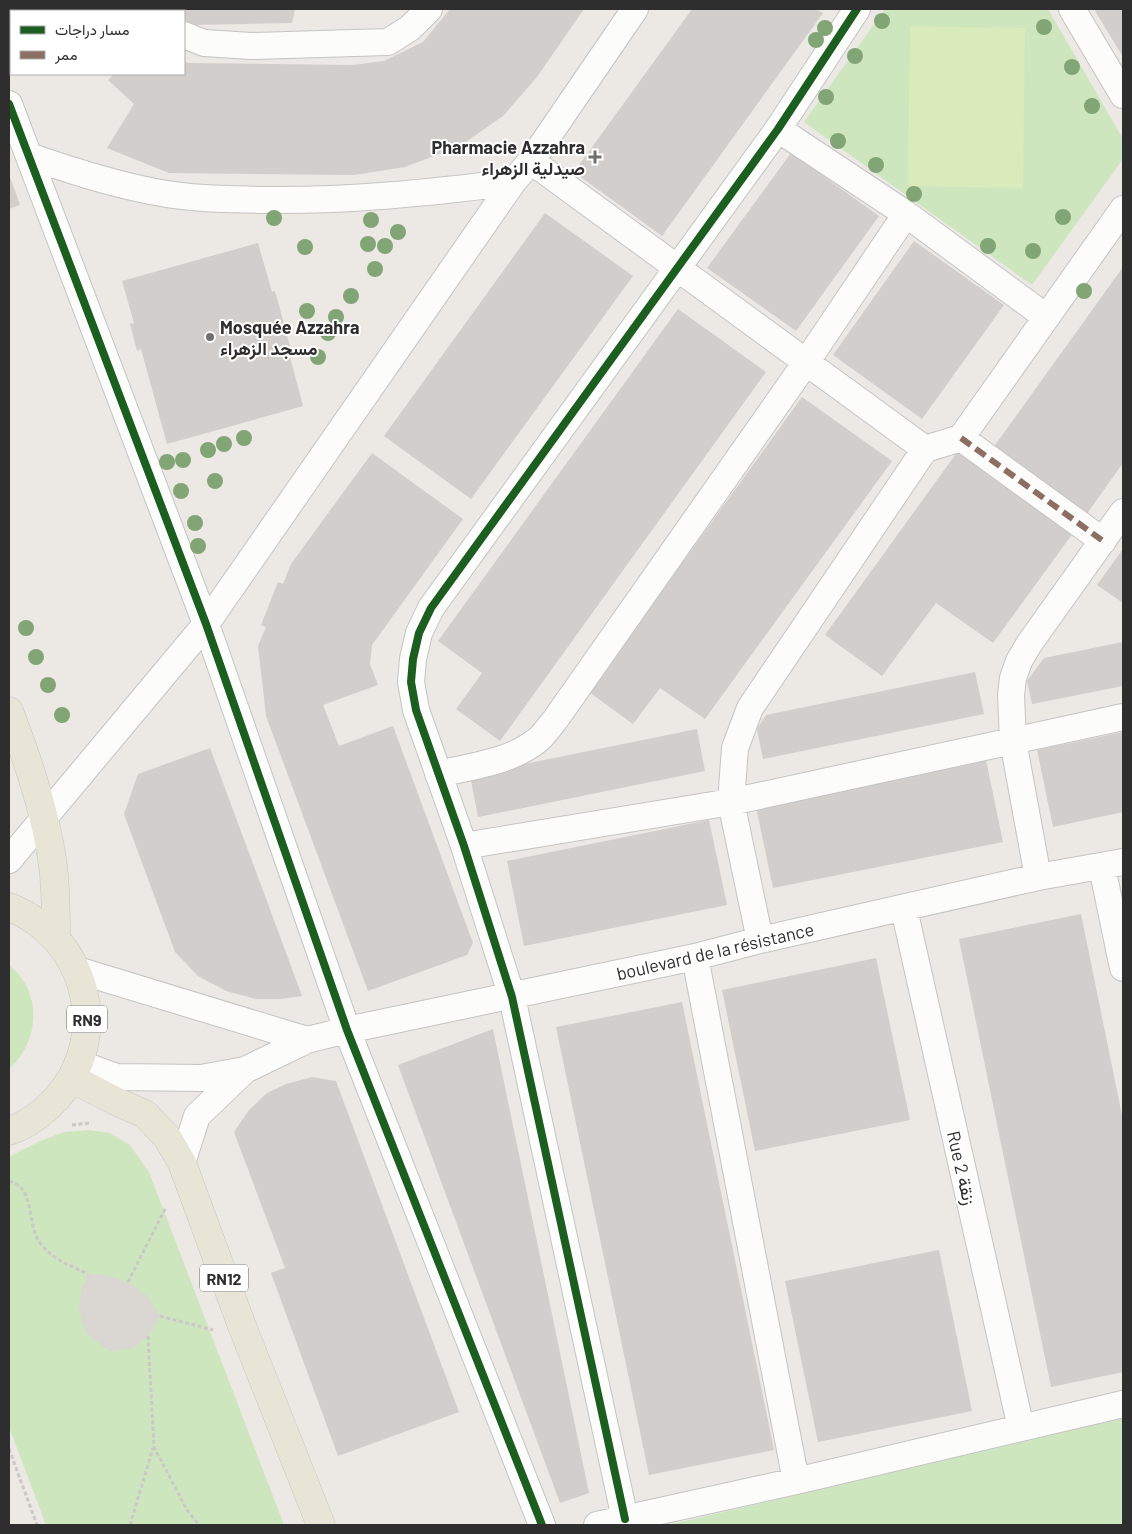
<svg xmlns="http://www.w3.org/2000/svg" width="1132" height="1534" font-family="Barlow,Vazirmatn,sans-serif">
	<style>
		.green { fill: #cee6be }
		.pitch { fill: #d9eabb }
		.plaza { fill: #dad6d2 }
		.building { fill: #d1cecb }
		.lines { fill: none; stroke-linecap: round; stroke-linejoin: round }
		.street-casing { stroke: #c5c4c5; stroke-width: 28 }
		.primary-casing { stroke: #c6c5c4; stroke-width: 29 }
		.path { stroke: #c9c9c8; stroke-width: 3; stroke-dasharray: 4 2.5; stroke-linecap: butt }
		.street { stroke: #fcfcfb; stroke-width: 26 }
		.primary { stroke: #e8e4d6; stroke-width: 28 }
		.quiet { stroke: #8d6e63; stroke-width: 6; stroke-dasharray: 12 6; stroke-linecap: butt }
		.cycleway-casing { stroke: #fff; stroke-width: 11 }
		.cycleway { stroke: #1b5e20; stroke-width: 8 }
		.tree { fill: #82a575 }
		.poi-dot { fill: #706f6e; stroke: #fff; stroke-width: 2 }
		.labels { text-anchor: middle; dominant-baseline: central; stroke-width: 4; stroke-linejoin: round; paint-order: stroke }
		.shield { fill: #fff; stroke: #6d6d6d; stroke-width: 1 }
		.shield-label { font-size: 16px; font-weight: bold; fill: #2e2e2e }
		.poi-label { font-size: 18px; font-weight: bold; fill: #2e2e2e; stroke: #fff; text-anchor: end }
		.street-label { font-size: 18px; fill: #2e2e2e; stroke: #fff }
	</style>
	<rect width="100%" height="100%" fill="#ece8e4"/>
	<path class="green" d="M885 9H1048L1123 139V159L1032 285 804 122Z
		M9 965C43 992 40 1041 9 1069Z
		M88 1130 110 1133 130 1145 149 1172 284 1525H46L9 1427V1157L40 1141 64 1132Z
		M1123 1418V1525H668Z"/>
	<path class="pitch" d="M910 26 1025 28 1023 188 908 186Z"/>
	<path class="plaza" d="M88 1274 107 1275 128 1282 147 1296 160 1316 148 1336 133 1348 110 1351 87 1335 79 1312 81 1292Z"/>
	<path class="building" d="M9 9H34L28 11H11V17L9 18Z
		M174 9H295L292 23 190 25 184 18V11H177Z
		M450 9H584L537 77 503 116 460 146 405 167 354 175 169 173 107 148 134 104 108 80 114 74H184V61L188 63 352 65 384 61 423 42Z
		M692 9H816L823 13 662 236 574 172Z
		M1094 9H1123V57L1106 29Z
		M791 153 879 216 796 331 707 268Z
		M9 174 20 205 9 209Z
		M545 213 633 276 471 499 384 436Z
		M914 241 1004 305 922 419 833 355Z
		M258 243 272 292 275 291 293 357H290L303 406 167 444 141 349 137 351 130 324 134 323 122 281Z
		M1123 267V463L1086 515 993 448Z
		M678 309 766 372 500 741 456 709 482 673 438 641Z
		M802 397 892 461 705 719 660 688 633 724 589 692Z
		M958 451 1073 533 993 643 936 603 882 676 825 635Z
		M372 453 463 519 372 645 370 664 378 685 323 705 339 746 393 726 473 943 467 955 368 991 266 716 258 646 266 627 261 625 278 582 283 584 291 564Z
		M1123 549V603L1097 585Z
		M1123 642V686L1032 704 1027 681 1044 658Z
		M975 672 984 714 763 759 757 729 766 715Z
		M697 729 705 771 478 817 470 775Z
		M1123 732V812L1053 827 1037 750Z
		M210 748 281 939 302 996 280 999H256L226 991 198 976 175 952 124 814 138 774Z
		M986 760 1003 842 773 888 756 807Z
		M709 820 727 905 524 946 507 861Z
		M1081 914 1123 1120V1372L1051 1387 959 939Z
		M876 958 910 1120 755 1151 722 990Z
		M682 1002 774 1450 649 1475 556 1027Z
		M493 1029 589 1493 560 1503 398 1065Z
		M312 1077 336 1081 459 1412 338 1456 271 1273 285 1268 234 1132 249 1110 267 1093 286 1084Z
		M939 1250 972 1411 818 1442 785 1281Z"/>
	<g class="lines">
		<defs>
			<path id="street" d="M130 9 134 11
				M1072 9 1123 95
				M108 11 110 9
				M184 35 204 43 251 46 388 42 410 28 429 9
				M9 59 11 58
				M9 104 206 624 347 1030 542 1525
				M778 129 906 214 1046 317
				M29 156C72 171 115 185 161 193 194 199 229 199 263 200 348 201 429 193 513 182
				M531 161C662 258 794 352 925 449
				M961 438 1103 541
				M438 774C472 766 513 762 540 738 545 733 550 726 555 720L807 361 906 214
				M464 846 731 802 1123 717
				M9 860 206 624 513 182 531 161 635 9
				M1102 867 1123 968
				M1038 877 1013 741 1011 695 1013 678 1019 661 1029 644 1123 512
				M904 909 1021 1428
				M760 940 731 802 735 748 750 708 925 449 961 438 1123 209
				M695 957 796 1481
				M77 970 307 1040
				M78 1063 116 1077 201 1078 245 1070 307 1040 347 1030 695 957 760 940 1038 877 1123 862
				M182 1163 197 1116 245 1070
				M625 1519 512 997 464 846 416 710 411 682 413 659 419 633 431 608 778 129 857 9
				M597 1525 796 1481 1123 1404"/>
			<path id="primary" d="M9 711C28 760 46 813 53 866 56 890 56 915 56 939
				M9 907C87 937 113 1036 56 1099 43 1113 27 1125 9 1131
				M71 1078 113 1100 145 1114 167 1137 182 1163 242 1326 321 1525"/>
		</defs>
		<use href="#street" class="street-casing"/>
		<use href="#primary" class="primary-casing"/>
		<path class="path" d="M72 1125 90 1123
			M9 1181C12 1182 17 1184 19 1186 33 1197 28 1226 40 1243 52 1259 71 1266 88 1274
			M128 1282 166 1207
			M160 1316 213 1330
			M148 1336 154 1447 187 1510 199 1525
			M9 1449 37 1525
			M130 1525 153 1448"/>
		<use href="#street" class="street"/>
		<use href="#primary" class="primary"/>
		<path class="quiet" d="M961 438 1103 541"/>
		<defs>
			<path id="cycleway" d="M9 104 206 624 347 1030 542 1525
				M625 1519 512 997 464 846 416 710 411 682 413 659 419 633 431 608 778 129 857 9"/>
		</defs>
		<use href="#cycleway" class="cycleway-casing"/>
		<use href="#cycleway" class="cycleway"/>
	</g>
	<g class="tree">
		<circle cx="882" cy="21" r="8"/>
		<circle cx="1044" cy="27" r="8"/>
		<circle cx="825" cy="28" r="8"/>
		<circle cx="816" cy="40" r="8"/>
		<circle cx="855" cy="56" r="8"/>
		<circle cx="1072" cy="67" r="8"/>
		<circle cx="826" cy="97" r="8"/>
		<circle cx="1092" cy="106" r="8"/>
		<circle cx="838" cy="141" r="8"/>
		<circle cx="876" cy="165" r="8"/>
		<circle cx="914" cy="194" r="8"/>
		<circle cx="1063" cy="217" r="8"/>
		<circle cx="274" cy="218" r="8"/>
		<circle cx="371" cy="220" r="8"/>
		<circle cx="398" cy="232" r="8"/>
		<circle cx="368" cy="244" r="8"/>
		<circle cx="385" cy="246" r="8"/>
		<circle cx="988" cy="246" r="8"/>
		<circle cx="305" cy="247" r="8"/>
		<circle cx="1033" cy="251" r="8"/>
		<circle cx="375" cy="269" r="8"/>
		<circle cx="1084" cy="291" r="8"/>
		<circle cx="351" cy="296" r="8"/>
		<circle cx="307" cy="311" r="8"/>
		<circle cx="336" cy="317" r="8"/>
		<circle cx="328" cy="333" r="8"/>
		<circle cx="318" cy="357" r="8"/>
		<circle cx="244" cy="438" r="8"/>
		<circle cx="224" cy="444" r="8"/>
		<circle cx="208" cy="450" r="8"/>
		<circle cx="183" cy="460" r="8"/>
		<circle cx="167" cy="462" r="8"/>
		<circle cx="215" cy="481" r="8"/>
		<circle cx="181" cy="491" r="8"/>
		<circle cx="195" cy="523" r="8"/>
		<circle cx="198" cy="546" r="8"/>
		<circle cx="26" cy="628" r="8"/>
		<circle cx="36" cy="657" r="8"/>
		<circle cx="48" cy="685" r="8"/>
		<circle cx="62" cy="715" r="8"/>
	</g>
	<g class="poi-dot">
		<path d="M592.5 149.5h5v5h5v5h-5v5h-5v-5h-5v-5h5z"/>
		<circle cx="210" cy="337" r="5"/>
	</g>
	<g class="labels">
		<g class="shield">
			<rect x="67" y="1005.5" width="40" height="27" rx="4"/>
			<rect x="200" y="1264.5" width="48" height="27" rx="4"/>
		</g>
		<g class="shield-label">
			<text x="87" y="1019">RN9</text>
			<text x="224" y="1278">RN12</text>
		</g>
		<g class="poi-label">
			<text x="585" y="147">Pharmacie Azzahra<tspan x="585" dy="21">صيدلية الزهراء</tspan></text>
			<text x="220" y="327" text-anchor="start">Mosquée Azzahra<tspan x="220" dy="21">مسجد الزهراء</tspan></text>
		</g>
		<g class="street-label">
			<text transform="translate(715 951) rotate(-13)">boulevard de la résistance</text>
			<text transform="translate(962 1168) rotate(77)">Rue 2 زنقة</text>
		</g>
	</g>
	<rect width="1132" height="1534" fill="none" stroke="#2e2e2e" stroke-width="20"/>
	<rect x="10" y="10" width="175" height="65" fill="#ffffff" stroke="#ababab"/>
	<rect x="20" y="26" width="25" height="8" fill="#1b5e20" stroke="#ababab"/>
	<text x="55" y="35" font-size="15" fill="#2e2e2e">مسار دراجات</text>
	<rect x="20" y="51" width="25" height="8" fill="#8d6e63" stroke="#ababab"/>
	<text x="55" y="60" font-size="15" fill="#2e2e2e">ممر</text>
</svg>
